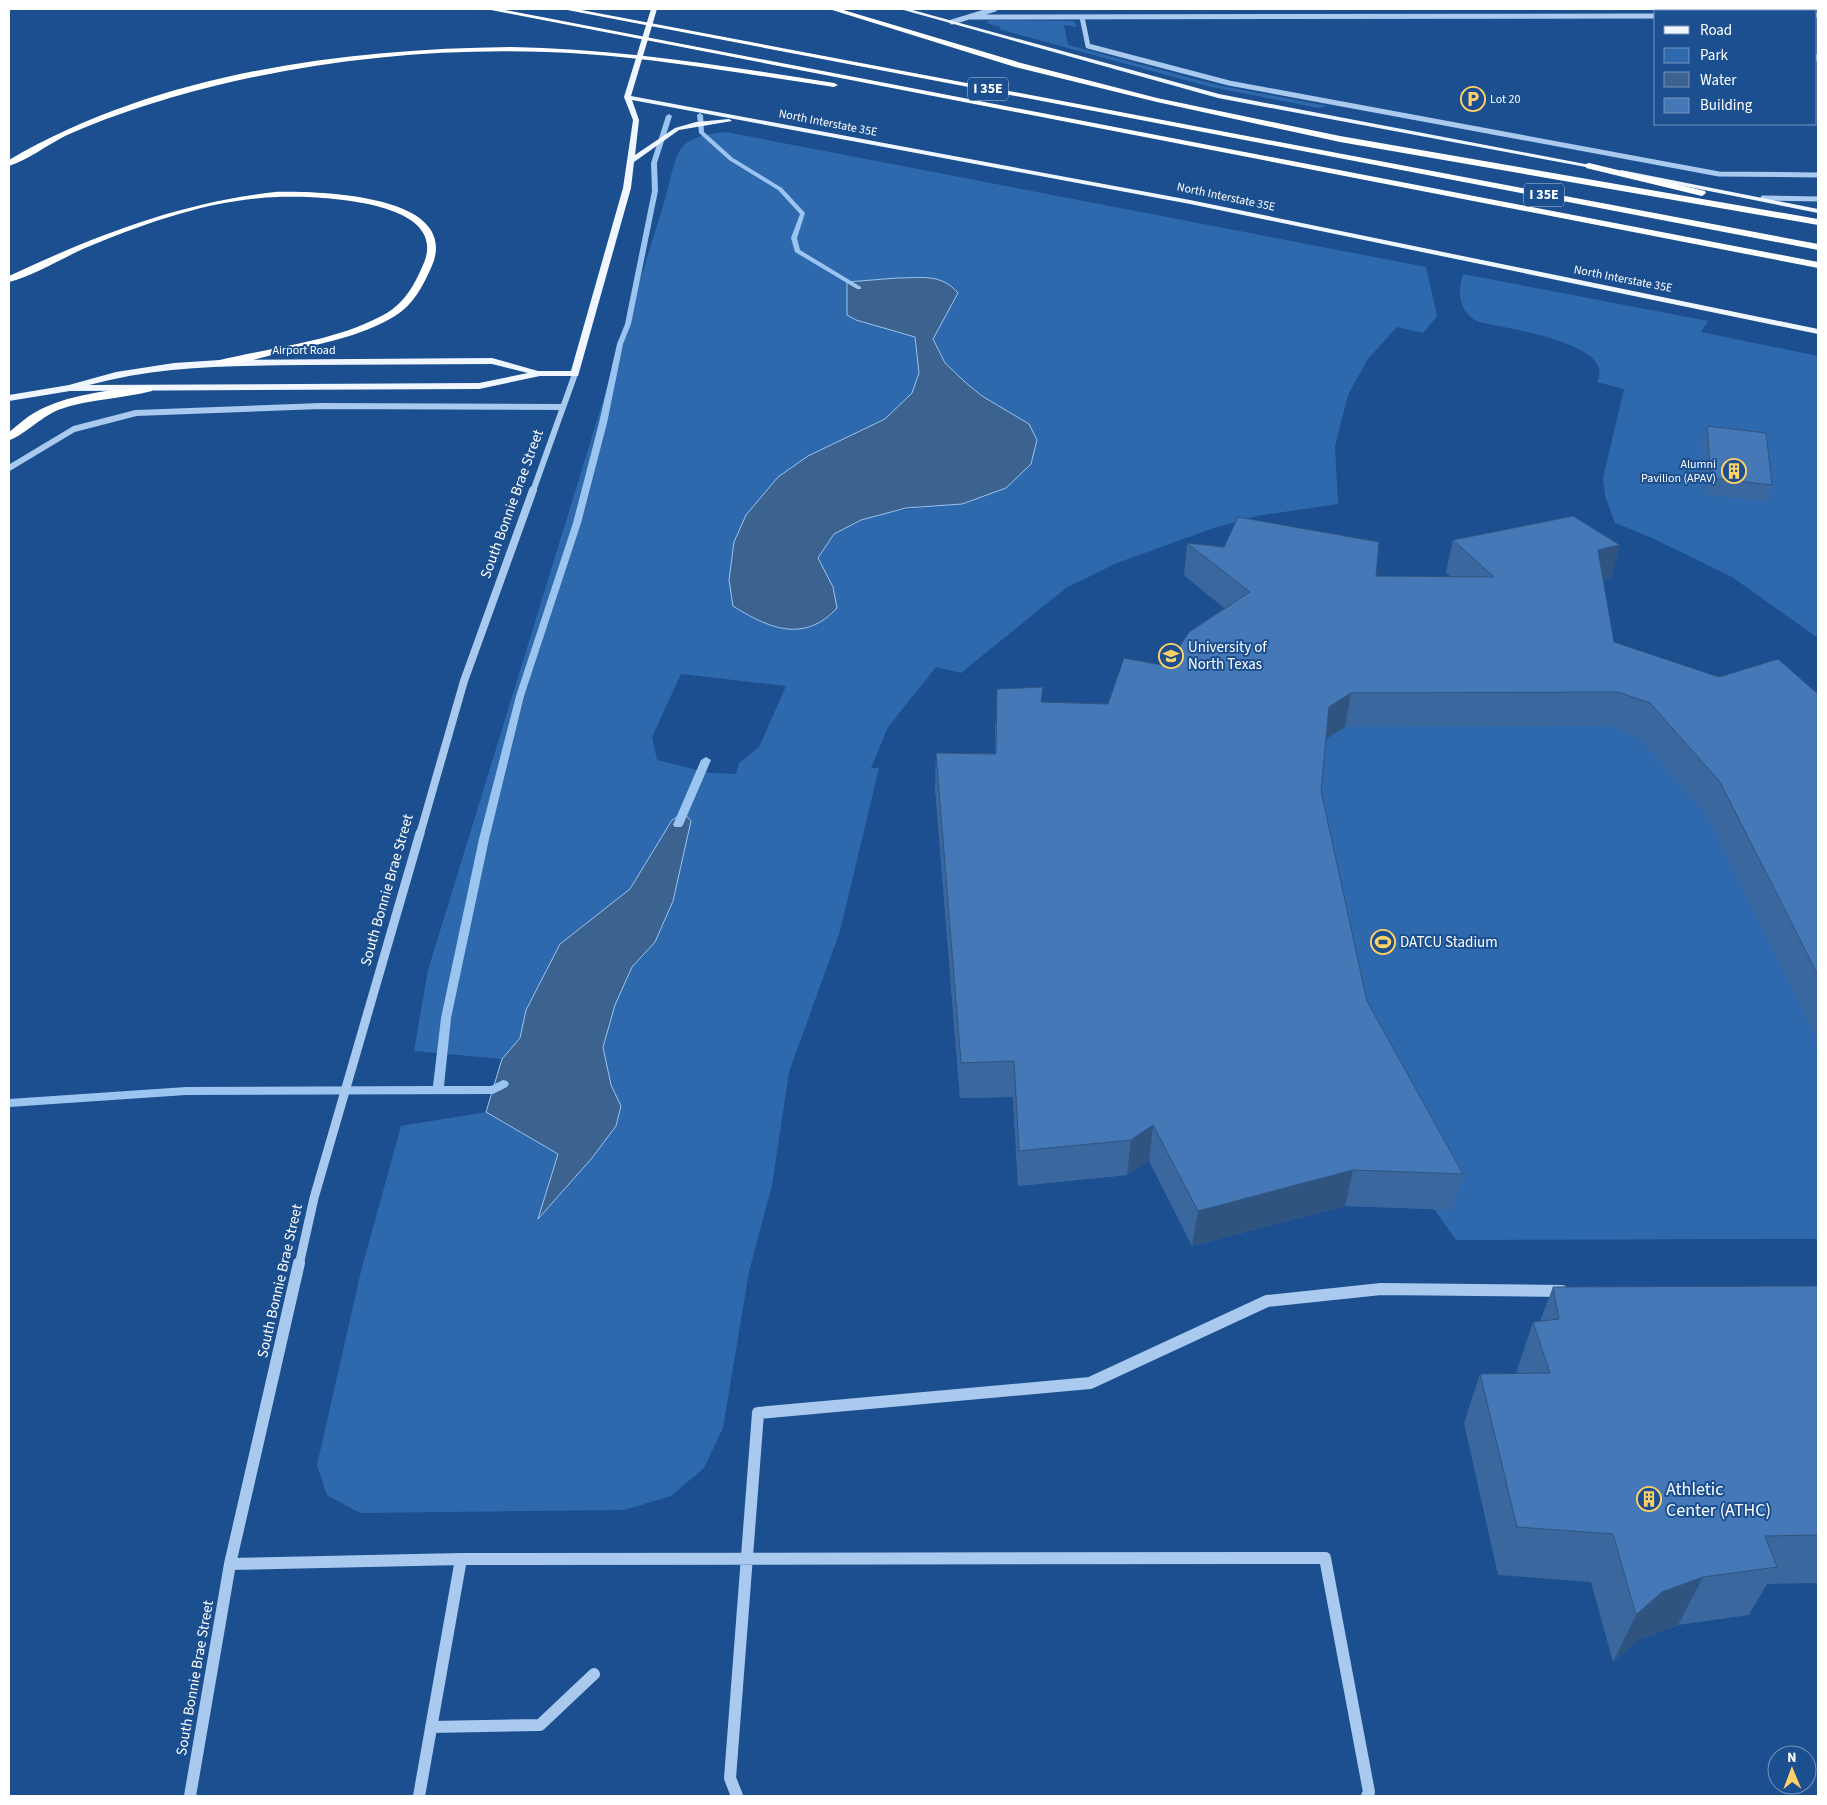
<svg xmlns="http://www.w3.org/2000/svg" width="1827" height="1805" font-family="'Source Sans 3',sans-serif">
	<style>
		.green { fill: #2e69ad; fill-rule: evenodd }
		.water { fill: #3c6290; stroke: #9cc4f0 }
		.lines { fill: none; stroke-linecap: round; stroke-linejoin: round }
		.stream { fill: #9cc4f0; fill-rule: evenodd }
		.minor-far4 { stroke: #a9c9ee; stroke-width: 5 }
		.minor-far3 { stroke: #a9c9ee; stroke-width: 6 }
		.minor-far2 { stroke: #a9c9ee; stroke-width: 8 }
		.minor-far1 { stroke: #a9c9ee; stroke-width: 9 }
		.minor { stroke: #a9c9ee; stroke-width: 12 }
		.major { fill: #f0f6ff; fill-rule: evenodd }
		.highway { fill: #fff; fill-rule: evenodd }
		.wall { fill: #3a679d }
		.shaded-wall { fill: #305480 }
		.building { fill: #4478b7; stroke: #305480 }
		.labels { text-anchor: middle; dominant-baseline: central; stroke-width: 4; stroke-linejoin: round; paint-order: stroke }
		.far-poi-label { font-size: 12px; fill: #fff; stroke: #1b4f8f; text-anchor: start }
		.far-street-label { font-size: 12px; fill: #fff; stroke: #1b4f8f }
		.shield { fill: #1b4f8f; stroke: #bbcadd; stroke-width: 1 }
		.shield-label { font-size: 14px; font-weight: bold; fill: #fff }
		.street-label { font-size: 15px; fill: #fff; stroke: #1b4f8f }
		.poi-label { font-size: 15px; fill: #fff; stroke: #1b4f8f; text-anchor: start }
		.near-poi-label { font-size: 18px; fill: #fff; stroke: #1b4f8f; text-anchor: start }
	</style>
	<rect width="100%" height="100%" fill="#1b4f8f"/>
	<path class="green" d="M989 20 1074 21 1077 27 1064 25 1068 45 1217 85 1328 106 1318 108 1207 86 999 29 1001 27 986 23Z
		M726 132 1426 267 1437 316 1423 333 1397 327 1368 359 1348 395 1335 446 1338 504 1257 516 1214 528 1117 563 1066 588 961 673 936 667 888 727 871 768H879L840 931 789 1072 772 1185 749 1272 723 1428 704 1468 671 1496 624 1510 360 1513 327 1495 317 1465 361 1271 401 1126 486 1112 558 1154 539 1218 592 1158 616 1126 621 1106 611 1085 603 1047 615 1005 632 967 655 942 673 901 691 821H672L630 889 560 944 526 1010 520 1038 502 1059 414 1051 428 970 666 196C679 150 673 138 726 132ZM897 278C921 278 941 273 958 294L933 338 945 363 965 382 982 396 1029 424 962 504C929 507 856 511 833 536 827 542 822 551 818 558L833 587 734 542 808 456 885 419 912 393 919 373 915 337 856 320ZM681 674 786 686 759 747 739 763 736 774 710 773 657 760 652 737Z
		M1463 274 1708 321 1701 332 1818 356V638L1732 577 1652 538 1615 523 1605 496 1603 478 1624 389 1597 382C1618 343 1503 328 1479 322 1459 313 1457 293 1463 274Z
		M1564 548 1611 577 1589 583 1604 675 1818 740V1239L1456 1240 1434 1209 1345 1206 1192 1246 1149 1161 1127 1175 1018 1186 1013 1097 960 1098 935 787 995 788V723L1041 721 1105 738 1251 629 1184 575 1371 606 1475 600 1446 572Z"/>
	<path class="water" d="M897 278C921 278 941 273 958 293L933 339 945 363 965 382 982 396 1029 424 1037 440 1031 464 1006 488 962 504 906 508 861 520 834 534 818 558 833 587 837 608C804 644 768 628 733 606L729 580 734 542 746 515 778 477 808 456 885 419 912 393 919 373 915 337 856 320 847 315V282Z
		M684 813 691 821 673 901 655 942 632 967 615 1005 603 1047 611 1085 621 1106 616 1126 592 1158 538 1219 558 1154 486 1112 502 1059 520 1038 526 1010 560 944 630 889 672 820Z"/>
	<g class="lines">
		<path class="stream" d="M700 113 703 115 704 132 733 158 782 188 805 213 797 238 800 250 861 287V289H857L795 252 791 238 800 214 778 190 729 160 699 133 697 115Z
			M669 114 672 116 657 163 658 191 631 324 623 344 607 423 581 523 524 696 489 839 451 1018 444 1086H491L503 1080 507 1081 509 1084 507 1087 493 1094 186 1095 9 1107V1099L186 1087 433 1086 441 1018 479 839 516 696 573 523 599 423 617 344 625 324 652 191 651 163 666 116Z
			M706 757 711 760 683 825 681 827H675L673 825 701 760Z"/>
		<path class="minor-far4" d="M1772 9 1775 11
			M1816 15H1818
			M968 17 1656 16
			M1082 17 1088 46 1229 83 1719 174 1818 175
			M952 22 995 9
			M1816 57 1818 59
			M1763 198 1818 199"/>
		<path class="minor-far3" d="M9 468 74 429 136 413 321 406 562 407
			M533 491 575 374"/>
		<path class="minor-far2" d="M420 834 464 681 533 490"/>
		<path class="minor-far1" d="M299 1265 314 1198 420 833"/>
		<path class="minor" d="M230 1564 461 1559 1325 1558 1369 1792 1367 1796
			M431 1727 540 1725 594 1674
			M190 1796 230 1564 299 1263
			M419 1796 461 1559
			M737 1796 730 1778 758 1413 1090 1383 1267 1301 1381 1289 1562 1291"/>
		<path class="major" d="M651 9H657L631 96 1190 200 1818 329V334L1190 204 632 100 639 120 635 155 675 128 696 122 729 119 732 121 679 130 634 162 631 188 578 376H540L479 389 70 391 9 401V395L69 385 116 372 174 363 220 360 492 358 538 371H571L623 188 633 120 624 97ZM492 364 528 373 479 383 89 385C160 365 232 366 305 365 367 365 430 364 492 364Z
			M900 9H909L1219 94 1606 168 1602 170 1218 98Z
			M1621 170 1818 209V213L1624 174 1620 172Z"/>
		<path class="highway" d="M486 9H500L1818 262V268Z
			M562 9H576L1818 244V250Z
			M829 9H840L1021 63 1157 98 1340 136 1818 219V225L1340 142 1157 102 1015 67Z
			M511 47C620 49 726 66 834 83L838 85 834 87C751 75 669 60 585 54 448 45 306 59 173 97 136 108 100 120 65 136 47 145 28 160 9 166V160C158 73 341 49 511 47Z
			M1589 163 1705 191 1706 193 1702 196 1586 168V164Z
			M275 192C317 191 465 194 431 268 423 286 413 305 395 316 361 337 315 345 276 354 262 357 229 368 216 365V361C272 347 336 342 387 313 405 302 415 284 423 265 453 199 315 196 278 197 211 199 145 223 85 248 63 258 31 277 9 282V276C97 235 178 203 275 192Z
			M148 386 152 387V391C120 399 88 399 58 410 41 417 20 438 9 440V432C17 426 25 418 34 413 67 394 111 390 148 386Z"/>
	</g>
	<path class="wall" d="M1707 426 1772 485 1766 502 1706 494 1702 442Z
		M1453 540 1620 545 1611 577 1603 579 1614 642 1719 677 1818 694V1057L1815 1035 1708 817 1639 737 1608 726 1345 727 1326 739 1321 791 1367 1001 1463 1174 1452 1210 1345 1206 1192 1246 1149 1161 1127 1175 1018 1186 1013 1097 960 1098 935 787 936 753 995 754 997 689 1042 702 1108 704 1167 666 1225 609 1184 575 1187 543 1224 547 1376 576H1450L1446 572Z
		M1818 1286V1583L1767 1584 1749 1615 1678 1625 1638 1640 1613 1662 1591 1582 1498 1575 1464 1423 1480 1374 1516 1373 1533 1322 1540 1321 1553 1287Z"/>
	<path class="shaded-wall" d="M1620 545 1611 577 1589 583 1598 550Z
		M1351 693 1345 727 1323 741 1329 707Z
		M1153 1125 1149 1161 1127 1175 1131 1140Z
		M1353 1170 1345 1206 1192 1246 1198 1211Z
		M1703 1577 1678 1625 1638 1640 1613 1662 1636 1615 1662 1592Z"/>
	<path class="building" d="M1707 426 1766 433 1772 485 1711 478Z
		M1573 516 1620 545 1598 550 1614 642 1719 677 1778 659 1818 694V975L1720 782 1650 703 1618 692 1351 693 1329 707 1321 791 1367 1001 1463 1174 1353 1170 1198 1211 1153 1125 1131 1140 1019 1151 1014 1061 961 1063 936 753 996 754 997 689 1043 687 1041 702 1108 704 1124 658 1167 666 1189 632 1250 592 1187 543 1224 547 1238 517 1379 542 1376 576 1494 577 1453 540Z
		M1818 1286V1535L1765 1536 1777 1567 1703 1577 1662 1592 1636 1615 1613 1534 1517 1527 1480 1374 1550 1373 1533 1322 1559 1319 1553 1287Z"/>
	<defs>
		<symbol id="parking-ring" viewBox="-11 -11 22 22"><circle r="9.5" fill="#1b4f8f" stroke="#ffd166" stroke-width="1.5"/><path d="M-3.5-5.5H1a3.5 3.5 0 0 1 0 7H-1V5.5H-3.5ZM-1-3.4V-.6H.8a1.4 1.4 0 0 0 0-2.8Z" fill="#ffd166"/></symbol>
		<symbol id="building-ring" viewBox="-11 -11 22 22"><circle r="9.5" fill="#1b4f8f" stroke="#ffd166" stroke-width="1.5"/><path d="M-4-6H4V6H1V3H-1V6H-4ZM-2.5-4.3h1.7v1.8h-1.7ZM.8-4.3h1.7v1.8H.8ZM-2.5-1h1.7V.8h-1.7ZM.8-1h1.7V.8H.8Z" fill="#ffd166"/></symbol>
		<symbol id="university-ring" viewBox="-11 -11 22 22"><circle r="9.5" fill="#1b4f8f" stroke="#ffd166" stroke-width="1.5"/><path d="M0-5L7-2L0 1L-7-2ZM-4 1L0 2.5L4 1V4Q0 6-4 4Z" fill="#ffd166"/></symbol>
		<symbol id="stadium-ring" viewBox="-11 -11 22 22"><circle r="9.5" fill="#1b4f8f" stroke="#ffd166" stroke-width="1.5"/><path d="M0-5a6.5 5 0 1 0 0 10a6.5 5 0 1 0 0-10ZM-3.5-1.8h7v3.6h-7Z" fill="#ffd166"/></symbol>
	</defs>
	<g fill-rule="evenodd">
		<use href="#parking-ring" x="1459" y="85" width="28" height="28"/>
		<use href="#building-ring" x="1720" y="457" width="28" height="28"/>
		<use href="#university-ring" x="1157" y="642" width="28" height="28"/>
		<use href="#stadium-ring" x="1369" y="928" width="28" height="28"/>
		<use href="#building-ring" x="1635" y="1485" width="28" height="28"/>
	</g>
	<g class="labels">
		<g class="far-poi-label">
			<text x="1490" y="99">Lot 20</text>
			<text x="1716" y="464" text-anchor="end">Alumni<tspan x="1716" dy="14">Pavilion (APAV)</tspan></text>
		</g>
		<g class="far-street-label">
			<text transform="translate(828 123) rotate(11)">North Interstate 35E</text>
			<text transform="translate(1226 197) rotate(12)">North Interstate 35E</text>
			<text transform="translate(1623 279) rotate(11)">North Interstate 35E</text>
			<text x="304" y="350">Airport Road</text>
		</g>
		<g class="shield">
			<rect x="968" y="77.5" width="40" height="23" rx="4"/>
			<rect x="1524" y="183.5" width="40" height="23" rx="4"/>
		</g>
		<g class="shield-label">
			<text x="988" y="89">I 35E</text>
			<text x="1544" y="195">I 35E</text>
		</g>
		<g class="street-label">
			<text transform="translate(512 504) rotate(-70)">South Bonnie Brae Street</text>
			<text transform="translate(387 890) rotate(-74)">South Bonnie Brae Street</text>
			<text transform="translate(280 1281) rotate(-77)">South Bonnie Brae Street</text>
			<text transform="translate(195 1678) rotate(-80)">South Bonnie Brae Street</text>
		</g>
		<g class="poi-label">
			<text x="1188" y="647">University of<tspan x="1188" dy="17">North Texas</tspan></text>
			<text x="1400" y="942">DATCU Stadium</text>
		</g>
		<g class="near-poi-label">
			<text x="1666" y="1489">Athletic<tspan x="1666" dy="21">Center (ATHC)</tspan></text>
		</g>
	</g>
	<rect width="1827" height="1805" fill="none" stroke="#ffffff" stroke-width="20"/>
	<rect x="1654" y="10" width="162" height="115" fill="#1b4f8f" stroke="#7695bc"/>
	<rect x="1664" y="26" width="25" height="8" fill="#f0f6ff" stroke="#7695bc"/>
	<text x="1700" y="35" font-size="15" fill="#ffffff">Road</text>
	<rect x="1664" y="48" width="25" height="15" fill="#2e69ad" stroke="#7695bc"/>
	<text x="1700" y="60" font-size="15" fill="#ffffff">Park</text>
	<rect x="1664" y="72" width="25" height="15" fill="#3c6290" stroke="#7695bc"/>
	<text x="1700" y="85" font-size="15" fill="#ffffff">Water</text>
	<rect x="1664" y="98" width="25" height="15" fill="#4478b7" stroke="#7695bc"/>
	<text x="1700" y="110" font-size="15" fill="#ffffff">Building</text>
	<g transform="translate(1792 1770) rotate(359)"><circle r="24" fill="#1b4f8f" stroke="#7695bc"/>
	<path d="M0-4L9 19L0 12L-9 19Z" fill="#ffd166"/>
	<text y="-8" font-size="14" font-weight="bold" text-anchor="middle" fill="#ffffff">N</text>
	</g>
</svg>
